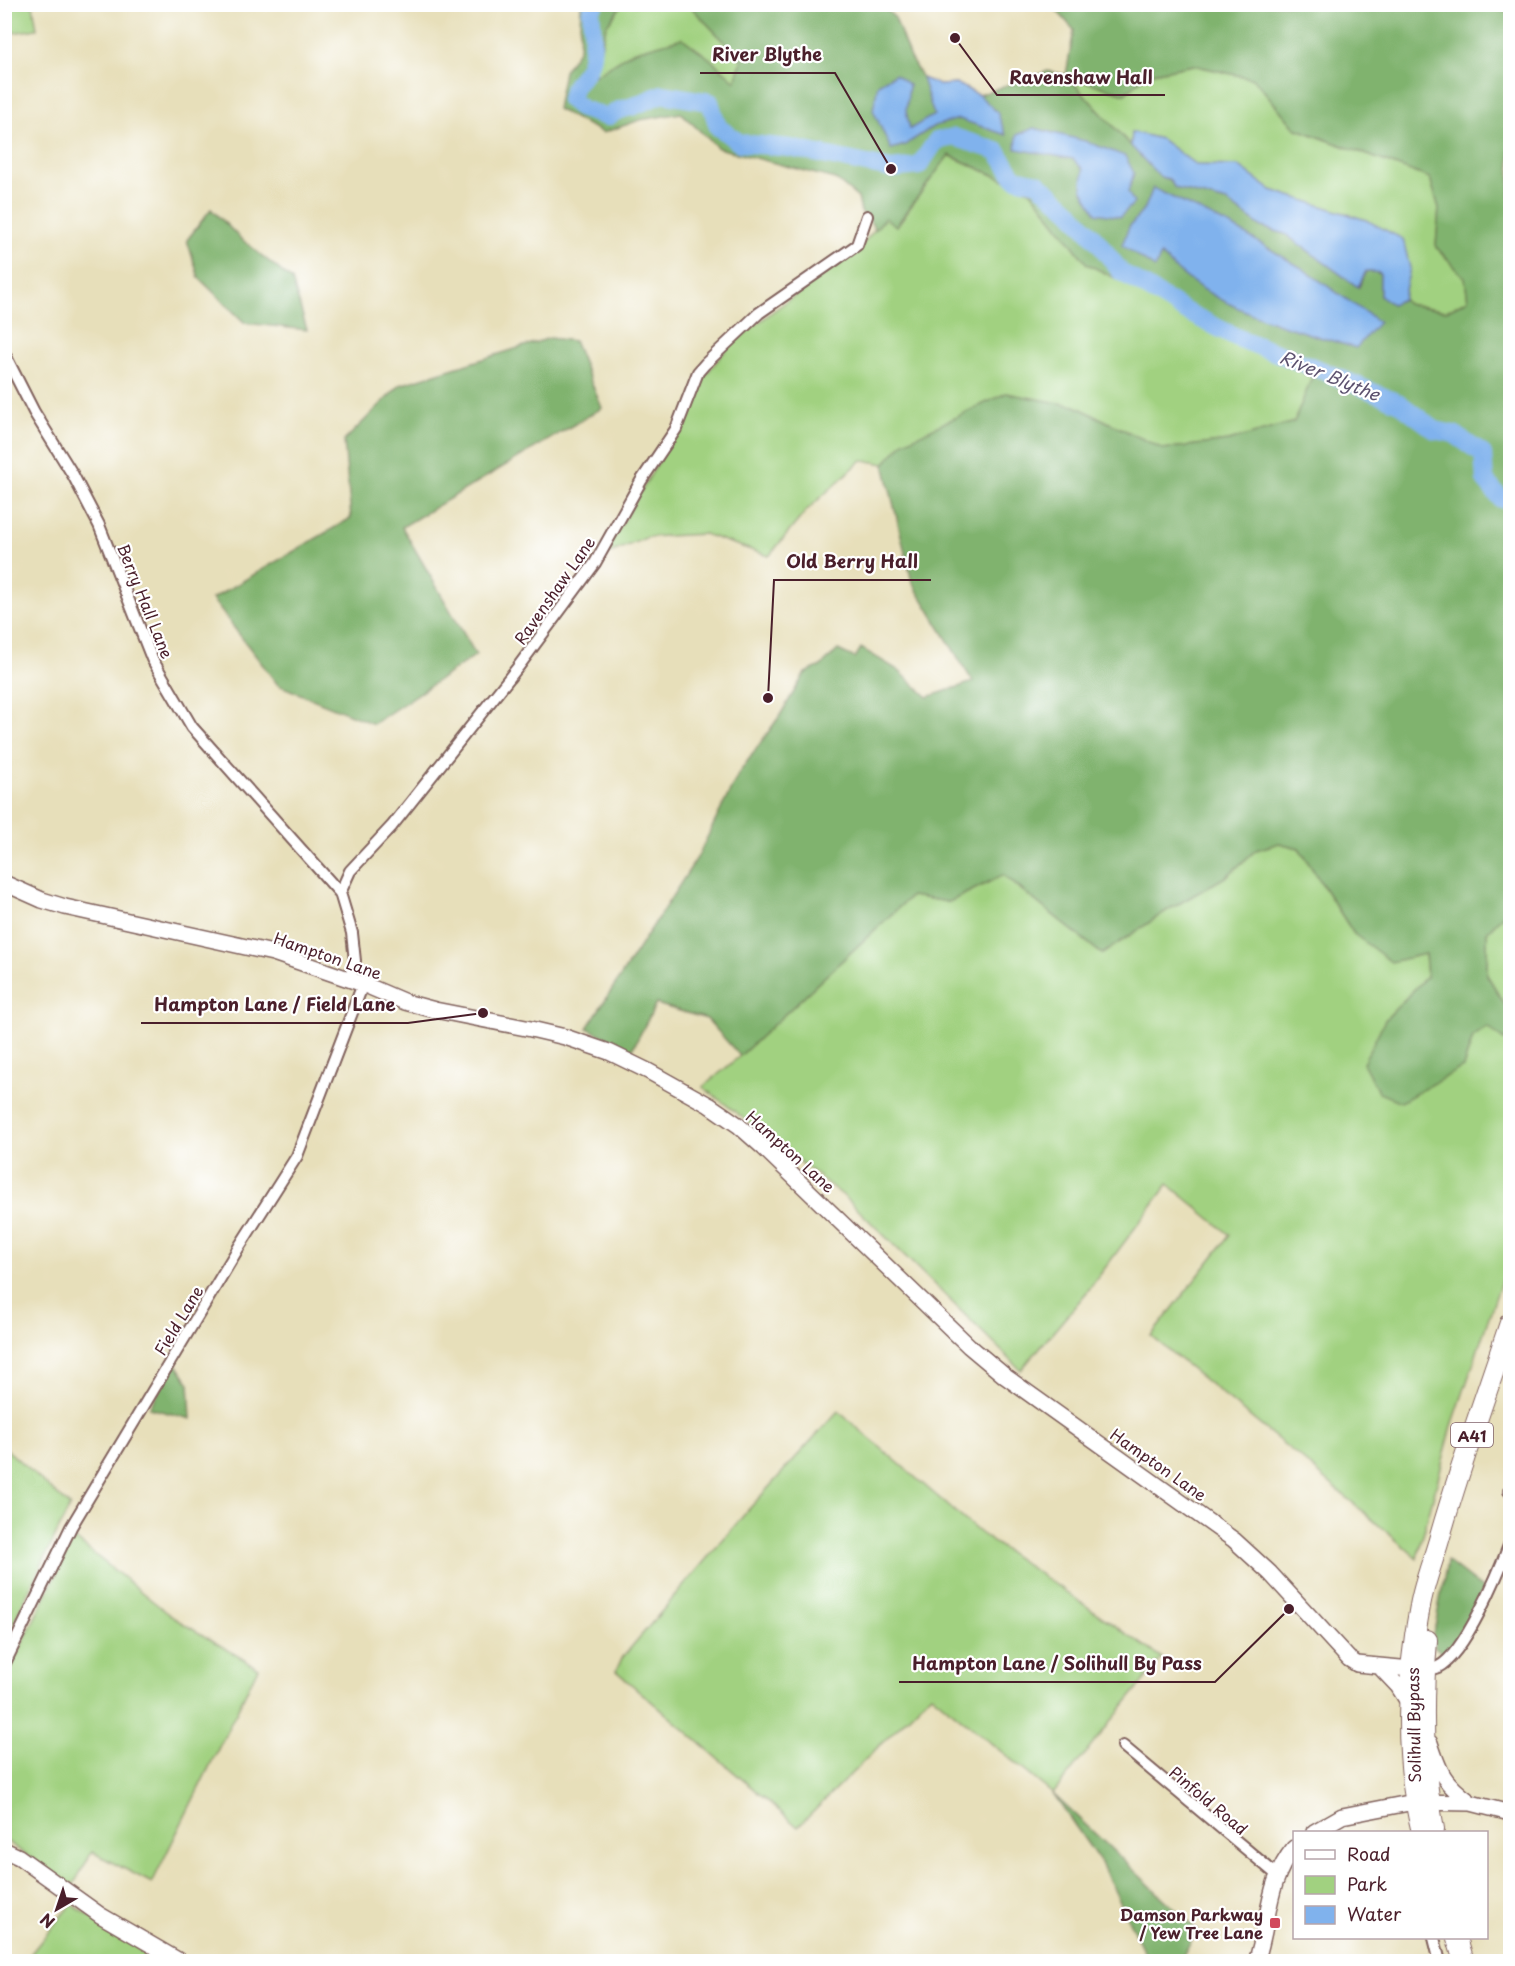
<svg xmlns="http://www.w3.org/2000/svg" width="1515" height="1966" font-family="'Playpen Sans',sans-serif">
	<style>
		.green { fill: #a1d180; stroke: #767856; stroke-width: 1.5 }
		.forest { fill: #80b36e; stroke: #65694c; stroke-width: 1.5; fill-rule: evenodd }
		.water { fill: #80b2ed; stroke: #65688c; stroke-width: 1.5 }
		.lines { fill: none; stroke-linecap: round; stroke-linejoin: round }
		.river { stroke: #80b2ed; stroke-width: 18 }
		.street-casing { stroke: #81625d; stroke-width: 14 }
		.secondary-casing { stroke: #81625d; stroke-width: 18 }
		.highway-casing { stroke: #81625d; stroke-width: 22 }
		.street { stroke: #fff; stroke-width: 10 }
		.secondary { stroke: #fff; stroke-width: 15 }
		.highway { stroke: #fff; stroke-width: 20 }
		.poi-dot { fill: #d1495b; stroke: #fff; stroke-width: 2 }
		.labels { text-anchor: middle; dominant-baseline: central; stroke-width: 4.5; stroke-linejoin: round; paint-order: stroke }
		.shield { fill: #fff; stroke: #80626b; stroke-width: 1.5 }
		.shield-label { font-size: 15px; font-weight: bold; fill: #4a1f2b }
		.street-label { font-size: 16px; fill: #4a1f2b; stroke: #fff }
		.poi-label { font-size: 16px; font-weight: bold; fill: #4a1f2b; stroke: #fff; text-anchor: end }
		.water-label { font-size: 18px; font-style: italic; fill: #5d526f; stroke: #fff }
		.leader { fill: none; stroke: #4a1f2b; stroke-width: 2 }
		.callout-dot { fill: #4a1f2b; stroke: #fff; stroke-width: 2 }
		.callout-label { font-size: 18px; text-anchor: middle; font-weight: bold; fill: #4a1f2b; stroke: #fff; stroke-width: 4.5; stroke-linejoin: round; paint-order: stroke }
	</style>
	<rect width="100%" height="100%" fill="#fff"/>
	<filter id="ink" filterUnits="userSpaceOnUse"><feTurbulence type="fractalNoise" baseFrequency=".0167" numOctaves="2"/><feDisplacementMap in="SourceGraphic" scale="12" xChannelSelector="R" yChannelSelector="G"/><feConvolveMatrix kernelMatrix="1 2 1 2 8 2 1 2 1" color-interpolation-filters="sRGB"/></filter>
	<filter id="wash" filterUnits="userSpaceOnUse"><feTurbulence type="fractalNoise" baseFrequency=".008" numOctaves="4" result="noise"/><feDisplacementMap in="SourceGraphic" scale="24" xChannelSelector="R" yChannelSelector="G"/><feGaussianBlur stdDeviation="1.35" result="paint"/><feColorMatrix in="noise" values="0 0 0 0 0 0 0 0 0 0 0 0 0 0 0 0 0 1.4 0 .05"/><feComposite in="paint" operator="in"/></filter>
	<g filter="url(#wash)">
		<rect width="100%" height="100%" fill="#e7dfba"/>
		<path class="green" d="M11 5H33L37 29 5 34V6Z
			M622 5H689L742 60 735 81 709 58 682 38 594 77 606 26Z
			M1193 65 1254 79 1295 128 1430 178 1439 208 1436 247 1465 278 1468 300 1446 311 1407 304 1403 299 1410 268 1366 220 1271 190 1238 166 1196 165 1161 139 1132 132 1131 146 1066 75 1125 94 1147 74Z
			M948 155 1032 192 1087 264 1313 377 1294 422 1229 441 1163 449 1075 406 904 442 884 464 862 460 807 510 769 556 704 534 648 537 603 556 694 401 704 377 728 347 772 312 858 249 885 218 897 226Z
			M1279 843 1299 848 1354 934 1425 954 1427 976 1385 1020 1463 1067 1473 1037 1487 1026 1504 1040 1510 1035V1255L1452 1426 1417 1558 1297 1455 1151 1336 1230 1235 1168 1184 1087 1292 1021 1370 845 1197 703 1087 740 1056 911 896 949 902 1003 875 1102 954 1168 910 1227 876 1256 850Z
			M1510 908V1013L1487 975V932Z
			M838 1411 980 1533 1162 1658 1053 1794 931 1694 798 1827 616 1671 622 1658 749 1509Z
			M5 1448 70 1506 5 1640Z
			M74 1538 174 1618 258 1668 152 1883 92 1852 72 1887 5 1840 4 1681Z
			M71 1904 109 1928 168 1962H24Z"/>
		<path class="forest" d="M749 4H880L895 18 910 58 922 78 940 85 957 84 979 95 1048 71 1066 75 1074 30 1052 5 1479 4 1510 12V908L1487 932V975L1510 1013V1035L1504 1040 1487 1027 1473 1037 1463 1067 1401 1102 1379 1093 1363 1063 1385 1020 1427 976 1425 954 1391 962 1354 934 1299 848 1279 843 1256 850 1227 876 1168 910 1102 954 1003 875 949 902 911 896 740 1056 707 1019 656 1004 632 1050 587 1028 697 858 739 773 779 717 805 673 821 666 838 650 855 658 861 648 898 670 928 697 973 682 912 582 884 464 904 442 1006 393 1075 406 1163 449 1229 441 1294 422 1312 377 1087 264 1032 192 949 155 896 226 885 218 875 230 869 219 861 212 858 198 835 179 718 148 681 113 640 120 603 133 557 109 564 71 579 49 581 5H622L606 26 594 76 632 52 682 38 709 58 735 81 742 60 689 5H734L739 8ZM1193 65 1254 79 1295 128 1430 178 1439 208 1436 247 1465 278 1468 300 1446 311 1407 304 1403 299 1392 304 1380 296V273L1366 271 1359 287 1285 234 1262 227 1227 202 1175 188 1169 179 1160 177 1067 76 1125 94 1147 74Z
			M211 209 240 238 292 280 307 330 245 323 199 278 187 240Z
			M550 338 574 341 602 408 402 527 476 655 373 724 278 685 212 599 351 518 344 441 400 385Z
			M176 1363 189 1383 191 1419 149 1408Z
			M1447 1561 1483 1589 1459 1639 1445 1655 1435 1647 1433 1638Z
			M1053 1794 1197 1930 1180 1961H1146L1147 1958 1101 1863Z"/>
		<path class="water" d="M895 74 909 85 906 111 910 129 934 115 922 78 940 85 957 84 979 95 997 112 1006 135 959 119 934 126 905 145 891 149 873 110 878 84Z
			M1034 128 1085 141 1125 156 1134 173 1128 192 1134 203 1120 217 1096 213 1082 189 1083 169 1073 159 1016 149 1017 135Z
			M1132 132 1161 139 1196 165 1238 166 1271 190 1366 220 1403 239 1410 268 1403 299 1392 304 1380 296V273L1366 271 1358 287 1285 234 1262 227 1227 202 1175 188 1169 179 1160 177 1131 146Z
			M1153 188 1235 228 1300 267 1379 322 1356 348C1287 327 1212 309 1161 255L1155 268 1122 245 1129 227 1145 208Z"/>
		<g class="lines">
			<path class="river" d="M595 4 591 10C592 25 595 48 590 63 586 77 573 80 570 99L582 109 607 117 619 110 634 106 662 94 710 102 718 127 740 143 790 148 891 169 919 166 936 141 954 137 997 151 1015 178 1038 183 1070 211 1098 242 1121 272 1185 311 1238 338 1323 371 1399 403 1435 430 1454 434 1483 454 1485 480 1501 499 1510 500"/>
		</g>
	</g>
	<g filter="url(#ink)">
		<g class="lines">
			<defs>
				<path id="street" d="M4 353 34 412 73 475 99 525 152 659 192 727 340 893
					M349 980 355 961 352 933 340 893 350 871 392 826 518 667 595 563 641 481 676 429 698 372 705 364 759 313 857 245 867 216
					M1509 1491 1510 1492
					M4 1665 71 1527 239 1247 297 1156 363 984
					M1425 1671C1429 1669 1434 1669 1438 1667 1465 1654 1499 1572 1510 1543
					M1123 1746 1277 1875
					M1434 1938 1440 1962"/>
				<path id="secondary" d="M4 883 42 900 65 907 273 953 363 984 405 1002 435 1010 531 1029 565 1037 609 1052 648 1071 709 1105 738 1125 764 1148 969 1346 1006 1377 1234 1540 1270 1573 1349 1659 1357 1664 1422 1670
					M1380 1667 1398 1686 1410 1705
					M1430 1743C1440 1774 1444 1783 1471 1803
					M1314 1832 1342 1816 1414 1802 1471 1803 1510 1813
					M4 1850 19 1857 100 1915 181 1962
					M1256 1962C1270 1922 1266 1882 1294 1848"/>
				<path id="highway" d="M1427 1640C1422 1703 1422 1767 1434 1829
					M1422 1832C1404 1762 1406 1677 1420 1606 1424 1583 1433 1561 1439 1540 1460 1466 1486 1395 1510 1323
					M1457 1938 1464 1962"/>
			</defs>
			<use href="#street" class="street-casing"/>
			<use href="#secondary" class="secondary-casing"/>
			<use href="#highway" class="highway-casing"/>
			<use href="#street" class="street"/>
			<use href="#secondary" class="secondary"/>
			<use href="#highway" class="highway"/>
		</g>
	</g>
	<rect class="poi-dot" x="1269" y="1917" width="12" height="12" rx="3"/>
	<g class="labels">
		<rect class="shield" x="1451" y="1423" width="42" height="24" rx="4.5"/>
		<g class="shield-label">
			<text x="1472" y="1435">A41</text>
		</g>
		<g class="street-label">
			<text transform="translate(554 590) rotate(-55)">Ravenshaw Lane</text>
			<text transform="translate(146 601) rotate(68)">Berry Hall Lane</text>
			<text transform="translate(328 955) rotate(19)">Hampton Lane</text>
			<text transform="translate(791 1151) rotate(42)">Hampton Lane</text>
			<text transform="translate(178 1320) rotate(-59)">Field Lane</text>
			<text transform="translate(1159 1464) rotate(35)">Hampton Lane</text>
			<text transform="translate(1413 1725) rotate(-91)">Solihull Bypass</text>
			<text transform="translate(1209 1800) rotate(40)">Pinfold Road</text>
		</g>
		<g class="poi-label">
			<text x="1263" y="1914">Damson Parkway<tspan x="1263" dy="18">/ Yew Tree Lane</tspan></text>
		</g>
		<g class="water-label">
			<text transform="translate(1330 375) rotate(22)">River Blythe</text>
		</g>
	</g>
	<path class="leader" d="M891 169L835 73H700M955 38L997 95H1165M768 698L774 580H931M483 1013L408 1023H141M1289 1609L1215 1682H899"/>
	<g class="callout-dot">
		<circle cx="891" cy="169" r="6"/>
		<circle cx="955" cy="38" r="6"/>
		<circle cx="768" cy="698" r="6"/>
		<circle cx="483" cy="1013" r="6"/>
		<circle cx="1289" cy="1609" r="6"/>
	</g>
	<g class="callout-label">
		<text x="767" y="61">River Blythe</text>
		<text x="1081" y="84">Ravenshaw Hall</text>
		<text x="852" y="568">Old Berry Hall</text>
		<text x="275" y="1011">Hampton Lane / Field Lane</text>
		<text x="1057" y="1670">Hampton Lane / Solihull By Pass</text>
	</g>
	<rect width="1515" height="1966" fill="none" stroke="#fff" stroke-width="24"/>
	<rect x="1293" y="1831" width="195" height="108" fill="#ffffff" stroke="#b7a5aa" stroke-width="1.5"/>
	<rect x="1305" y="1850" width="30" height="9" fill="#ffffff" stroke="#b7a5aa" stroke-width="1.5"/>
	<text x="1347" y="1861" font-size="18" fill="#4a1f2b">Road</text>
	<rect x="1305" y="1876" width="30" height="18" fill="#a1d180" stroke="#b7a5aa" stroke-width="1.5"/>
	<text x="1347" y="1891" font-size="18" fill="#4a1f2b">Park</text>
	<rect x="1305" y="1906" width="30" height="18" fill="#80b2ed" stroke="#b7a5aa" stroke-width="1.5"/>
	<text x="1347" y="1921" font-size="18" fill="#4a1f2b">Water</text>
	<g transform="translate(57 1909) rotate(219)" stroke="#ffffff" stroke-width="4.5" paint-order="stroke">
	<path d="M0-4.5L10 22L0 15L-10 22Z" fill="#4a1f2b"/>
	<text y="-9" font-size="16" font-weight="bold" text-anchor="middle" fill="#4a1f2b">N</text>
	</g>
</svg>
